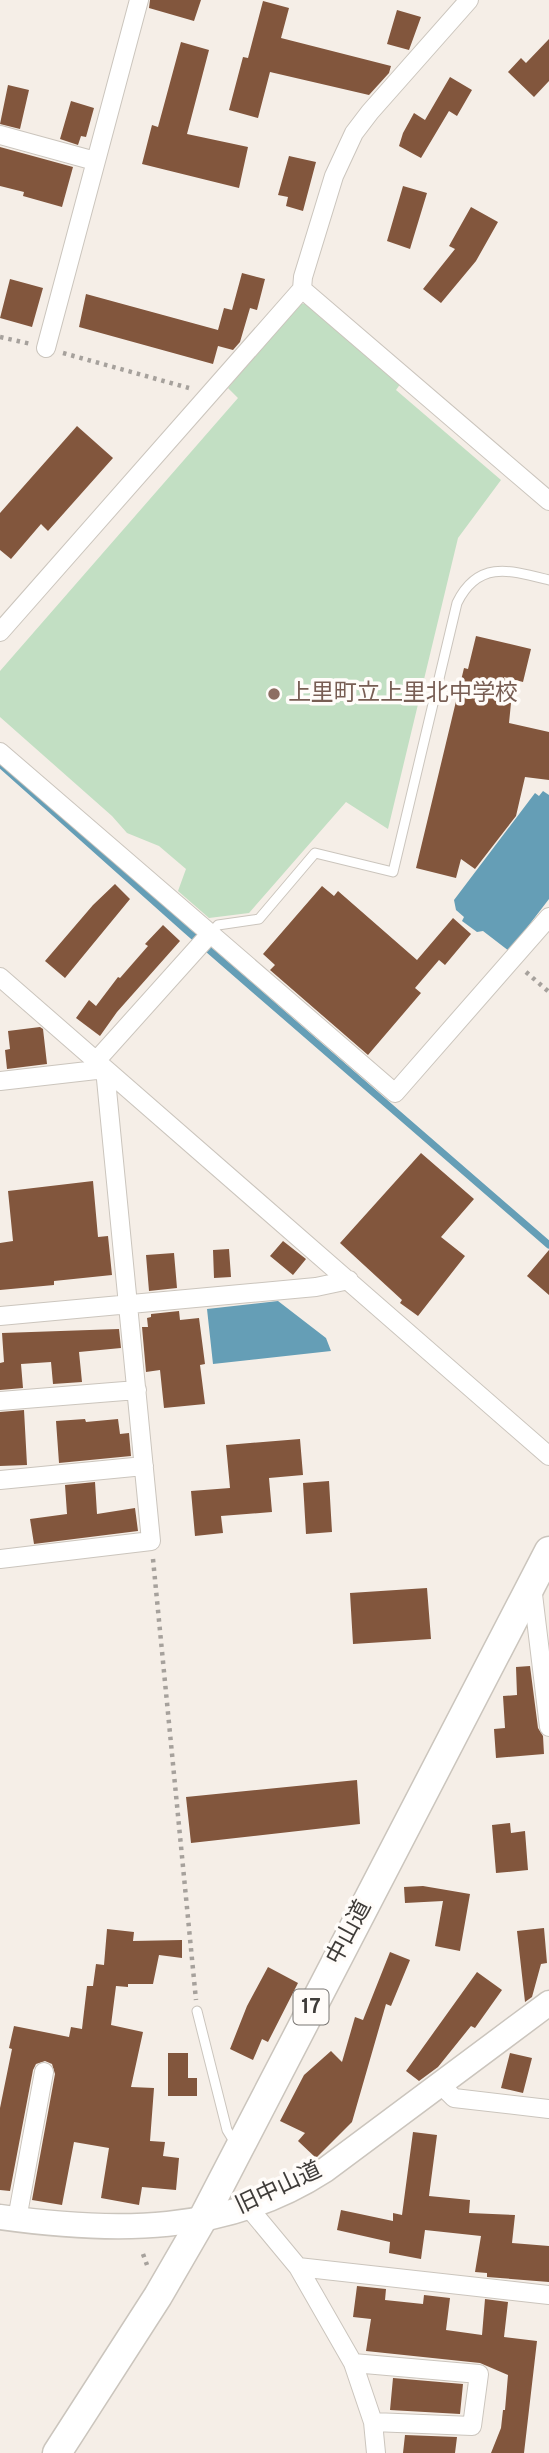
<svg xmlns="http://www.w3.org/2000/svg" width="549" height="2453" font-family="Overpass,'Noto Sans JP',sans-serif">
	<style>
		.green { fill: #c2dfc3 }
		.water { fill: #659eb6 }
		.lines { fill: none; stroke-linecap: round; stroke-linejoin: round }
		.stream { stroke: #659eb6; stroke-width: 7 }
		.building { fill: #82563d }
		.service-casing { stroke: #cbc5bd; stroke-width: 11 }
		.minor-casing { stroke: #cbc5bd; stroke-width: 20 }
		.secondary-casing { stroke: #cbc5bd; stroke-width: 27 }
		.trunk-casing { stroke: #cbc5bd; stroke-width: 31 }
		.path { stroke: #a6a19c; stroke-width: 4.5; stroke-dasharray: 3.5 5; stroke-linecap: butt }
		.service { stroke: #fff; stroke-width: 9 }
		.minor { stroke: #fff; stroke-width: 18 }
		.secondary { stroke: #fff; stroke-width: 24 }
		.trunk { stroke: #fff; stroke-width: 28 }
		.education-dot { fill: #8d6e63; stroke: #fffcf9; stroke-width: 2.5 }
		.labels { text-anchor: middle; dominant-baseline: central; stroke-width: 7; stroke-linejoin: round; paint-order: stroke }
		.shield { fill: #fffcf9; stroke: #797673; stroke-width: 2 }
		.shield-label { font-size: 21px; font-weight: bold; fill: #3f3c39 }
		.education-label { font-size: 23px; fill: #785e54; stroke: #fffcf9; text-anchor: start }
		.street-label { font-size: 23px; fill: #3f3c39; stroke: #fffcf9 }
	</style>
	<rect width="100%" height="100%" fill="#f5eee7"/>
	<path class="green" d="M309 303 401 383 396 390 501 480 458 538 388 829 346 802 249 913 209 918 178 891 186 869 159 846 127 833 112 816 0 717V671L238 398 228 388 300 304Z"/>
	<path class="water" d="M543 791 549 795V899L509 951 483 931 477 932 462 921 464 917 456 910 454 900 535 793 539 796Z
		M278 1301 326 1338 331 1351 213 1364 207 1309Z"/>
	<g class="lines">
		<path class="stream" d="M0 764 186 930 549 1245"/>
	</g>
	<path class="building" d="M150 0H201L194 21 149 8Z
		M263 1 289 8 281 38 391 66 389 73 369 95 270 72 258 118 229 110 243 57 248 58Z
		M397 10 421 17 409 50 387 44Z
		M549 39V81L534 97 508 72 521 58 526 63Z
		M181 42 209 50 187 134 248 147 239 188 142 164 152 125 158 127Z
		M450 77 472 90 457 116 449 111 421 158 399 146 403 133 414 113 425 120Z
		M8 85 29 90 20 129 0 124Z
		M71 101 94 108 86 137 81 136 78 145 60 139Z
		M0 147 73 167 62 207 23 196 24 192 0 186Z
		M289 156 316 162 303 211 286 206 288 197 278 195Z
		M403 186 427 193 410 249 387 241Z
		M471 207 498 222 476 261 441 303 423 289 455 249 449 246Z
		M242 273 265 279 257 310 250 308 240 342 233 350 218 346 213 364 79 327 86 294 218 330 224 308 232 310Z
		M10 279 43 288 32 327 0 318Z
		M77 426 113 458 48 531 41 524 11 559 0 550V513Z
		M476 636 531 649 523 682 504 677 511 703 509 723 549 732V780L525 777 516 816 475 869 461 859 456 878 416 868 464 668 468 669Z
		M115 884 130 899 65 978 45 961 93 905Z
		M322 886 334 896 338 891 417 960 453 918 471 934 445 965 439 960 415 988 421 993 368 1055 270 970 275 965 263 954Z
		M163 925 180 941 117 1012 100 1036 76 1018 89 1000 96 1006 118 977 120 978 148 946 145 944Z
		M40 1027 43 1029 47 1064 7 1069 5 1050 10 1049 8 1031Z
		M421 1153 474 1199 441 1237 465 1256 418 1316 400 1303 402 1300 340 1243Z
		M93 1181 98 1237 108 1236 112 1275 54 1281V1285L0 1290V1243L13 1241 8 1191Z
		M283 1241 306 1259 293 1275 270 1256Z
		M229 1249 231 1277 214 1278 213 1250Z
		M549 1250V1295L527 1276Z
		M174 1253 177 1288 149 1291 146 1255Z
		M179 1311 180 1320 199 1318 205 1364 200 1365 205 1404 164 1408 160 1370 146 1372 142 1327H148L147 1318 151 1317V1314Z
		M119 1329 121 1348 79 1352 82 1382 53 1384 51 1362 21 1364 23 1388 0 1390V1363L4 1362 2 1333Z
		M24 1410 27 1465 0 1466V1412Z
		M85 1419 86 1422 118 1419 120 1434 129 1433 131 1456 59 1463 56 1421Z
		M300 1439 303 1475 269 1478 272 1512 221 1516 223 1533 195 1536 191 1491 230 1488 226 1445Z
		M329 1481 332 1532 306 1534 303 1483Z
		M95 1482 97 1514 135 1508 138 1531 34 1544 30 1519 67 1514 65 1485Z
		M427 1588 431 1639 353 1644 350 1593Z
		M530 1666 538 1728 543 1736 544 1754 496 1758 494 1729 505 1728 503 1696 517 1695 516 1667Z
		M357 1780 360 1824 191 1843 186 1797Z
		M510 1823 511 1833 525 1831 528 1870 496 1873 492 1825Z
		M423 1886 470 1894 460 1951 435 1946 443 1901 405 1903 404 1887Z
		M544 1928 547 1963 541 1964 532 1997 525 2002 517 1931Z
		M107 1929 134 1932 133 1941 182 1940V1958L159 1955 153 1984H128V1987L116 1986 111 2025 143 2032 131 2087 154 2088 150 2141 165 2142 163 2156 179 2158 176 2190 142 2187 139 2205 101 2198 109 2148 74 2142 62 2205 32 2200 55 2074 52 2064 45 2061 36 2064 33 2070 10 2191 0 2190V2108L12 2049 9 2048 14 2026 69 2037 71 2027 82 2029 87 1986H93L96 1964 104 1965Z
		M390 1952 410 1960 391 2006 386 2004 352 2122 316 2158 298 2141 305 2133 280 2121 304 2075 331 2051 342 2062 355 2017 363 2020Z
		M268 1967 298 1983 268 2042 262 2039 253 2060 230 2049 247 2006Z
		M477 1972 502 1990 475 2028 471 2026 438 2067 419 2081 406 2071Z
		M168 2053H188V2078H197V2096H168Z
		M510 2053 532 2058 523 2093 501 2088Z
		M413 2132 437 2135 429 2196 470 2200 469 2213 515 2215 512 2243 549 2246V2282L487 2277V2273L475 2272 481 2236 425 2230 421 2259 389 2253 390 2242 337 2230 341 2210 393 2221V2213L402 2215Z
		M357 2286 386 2289 385 2300 423 2304 424 2295 450 2298 446 2330 482 2335 485 2299 508 2302 504 2337 537 2341 524 2453H491L501 2428 503 2410H505L508 2375 480 2363 366 2351 371 2319 353 2317Z
		M393 2378 463 2384 460 2414 390 2410Z
		M405 2435 457 2437 455 2453H403Z"/>
	<g class="lines">
		<defs>
			<path id="service" d="M210 934 218 925 259 919 315 853 393 872 457 603C478 560 510 570 549 580
				M197 2011 227 2130 235 2143"/>
			<path id="minor" d="M0 135 95 161
				M302 289 549 501
				M46 348 139 0
				M0 632 302 289 303 277 334 176 354 133 370 112 469 0
				M0 752 395 1093 549 917
				M0 977 549 1456
				M96 1061 210 934
				M0 1081 105 1069 151 1541 0 1559
				M0 1316 316 1287 349 1280
				M0 1401 137 1390
				M0 1480 144 1466
				M532 1586 549 1727
				M441 2085 454 2098 549 2109
				M249 2208 298 2267 353 2363 373 2422 376 2453
				M17 2219 44 2072
				M298 2267 549 2295
				M353 2363 479 2374 472 2426 373 2422"/>
			<path id="secondary" d="M0 2217C114 2233 225 2235 325 2170L549 2003"/>
			<path id="trunk" d="M57 2453 158 2296 202 2220 549 1551"/>
		</defs>
		<use href="#service" class="service-casing"/>
		<use href="#minor" class="minor-casing"/>
		<use href="#secondary" class="secondary-casing"/>
		<use href="#trunk" class="trunk-casing"/>
		<path class="path" d="M0 337 31 344
			M63 353 189 388
			M526 972 549 992
			M153 1559 196 2000
			M143 2254 147 2265"/>
		<use href="#service" class="service"/>
		<use href="#minor" class="minor"/>
		<use href="#secondary" class="secondary"/>
		<use href="#trunk" class="trunk"/>
	</g>
	<circle class="education-dot" cx="274" cy="694" r="7"/>
	<g class="labels">
		<rect class="shield" x="293.5" y="1989.5" width="35" height="35" rx="5"/>
		<g class="shield-label">
			<text x="311" y="2007">17</text>
		</g>
		<g class="education-label">
			<text x="288" y="694">上里町立上里北中学校</text>
		</g>
		<g class="street-label">
			<text transform="translate(350 1933) rotate(-62)">中山道</text>
			<text transform="translate(279 2189) rotate(-25)">旧中山道</text>
		</g>
	</g>
</svg>
